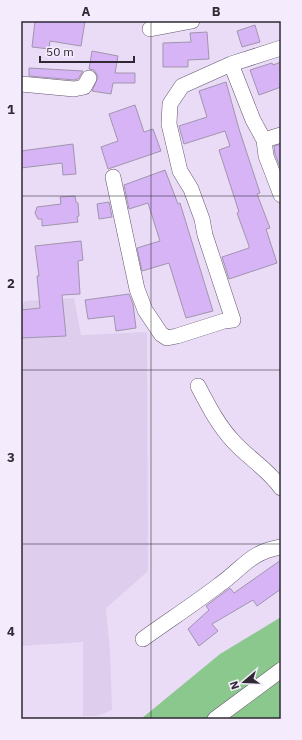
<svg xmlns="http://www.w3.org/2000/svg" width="302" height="740" font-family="'IBM Plex Sans',sans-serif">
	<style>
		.built { fill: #decded }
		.green { fill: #8bc88d }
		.building { fill: #d6b4f5; stroke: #a195ad }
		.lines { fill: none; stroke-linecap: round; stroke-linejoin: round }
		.minor-casing { stroke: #62566d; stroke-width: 16 }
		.minor { stroke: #fff; stroke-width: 15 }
		.grid { fill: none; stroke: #2e2933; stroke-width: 1; stroke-opacity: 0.55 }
		.neatline { fill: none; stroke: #2e2933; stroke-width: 1.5 }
		.grid-label { font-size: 13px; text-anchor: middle; font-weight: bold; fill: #2e2933 }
	</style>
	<rect width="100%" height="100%" fill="#eadcf7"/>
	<path class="built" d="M74 298 81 335 147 332 148 571 106 608 110 652 112 710 97 716H83V642L21 646V305L26 301Z"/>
	<path class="green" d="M281 617V719H141L220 654Z"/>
	<path class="building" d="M35 21H85L81 46 50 41 49 49 32 47Z
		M255 25 260 42 242 47 237 31Z
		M207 32 209 59 188 60V67H163V43L191 42 190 33Z
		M92 51 118 56 115 73H135V83H113L111 94 92 91 98 77 96 73 94 70 89 69Z
		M281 62V87L259 95 250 70 272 63 273 65Z
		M29 68 83 71 78 79 74 80 29 76Z
		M226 82 239 129 260 193 257 194 270 228 266 229 277 263 229 279 222 257 249 248V246L237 213 239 212 219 150 230 146 225 131 184 144 179 126 207 117 199 91Z
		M135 105 144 132 153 129 161 151 108 169 101 147 118 141 109 114Z
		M73 144 76 174 63 175 62 163 21 168V151Z
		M281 144V170L275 154 274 146Z
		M165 170 178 204 180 203 213 311 186 318 169 263 142 271 137 248 160 241 148 203 129 209 124 185Z
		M75 196 76 202 78 203 79 216 77 217 78 222 42 226V219H38L35 213 37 207 61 204 60 197Z
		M109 202 112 217 99 219 97 204Z
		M81 241 83 260 78 261 80 294 62 295 66 336 22 338 21 310 40 308 37 276H39L35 246Z
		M129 294 133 304 136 328 116 331 114 316 88 319 85 300Z
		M281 560V589L257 606 253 600 212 624 218 631 199 646 188 629 209 610 206 606 230 588 234 593Z"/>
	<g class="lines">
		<defs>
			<path id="minor" d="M150 29 192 21
				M231 64 253 120 264 140 266 156 281 195
				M21 84 74 89 84 87 89 78
				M264 140 281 135
				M113 177 137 289 145 310 161 334 167 338 177 336 224 321 233 320 205 235 202 219 191 189 180 171 169 124 170 104 182 86 231 64 281 48
				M198 386C208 405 218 425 233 441 248 458 268 469 281 488
				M143 639C168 621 194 604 219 585 243 568 250 552 281 547
				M215 719 281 670"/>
		</defs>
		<use href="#minor" class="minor-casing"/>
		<use href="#minor" class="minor"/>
	</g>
	<path class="grid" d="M151 21V719M21 196H281M21 370H281M21 544H281"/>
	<rect width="302" height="740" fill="none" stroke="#f4ecfc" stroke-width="44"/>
	<g transform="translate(244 682) rotate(251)" stroke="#f4ecfc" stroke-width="3" paint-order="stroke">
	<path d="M0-3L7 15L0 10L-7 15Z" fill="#2e2933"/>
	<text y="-6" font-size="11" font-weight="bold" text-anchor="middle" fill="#2e2933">N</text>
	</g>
	<path d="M40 56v6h94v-6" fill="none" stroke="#2e2933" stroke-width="2"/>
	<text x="46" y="56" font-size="12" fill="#2e2933" stroke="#f4ecfc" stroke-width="3" paint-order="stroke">50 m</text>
	<rect x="22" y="22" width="258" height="696" class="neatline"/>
	<g class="grid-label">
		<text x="86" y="16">A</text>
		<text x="216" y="16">B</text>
		<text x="11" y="114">1</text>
		<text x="11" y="288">2</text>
		<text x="11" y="462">3</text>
		<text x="11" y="636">4</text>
	</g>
</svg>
